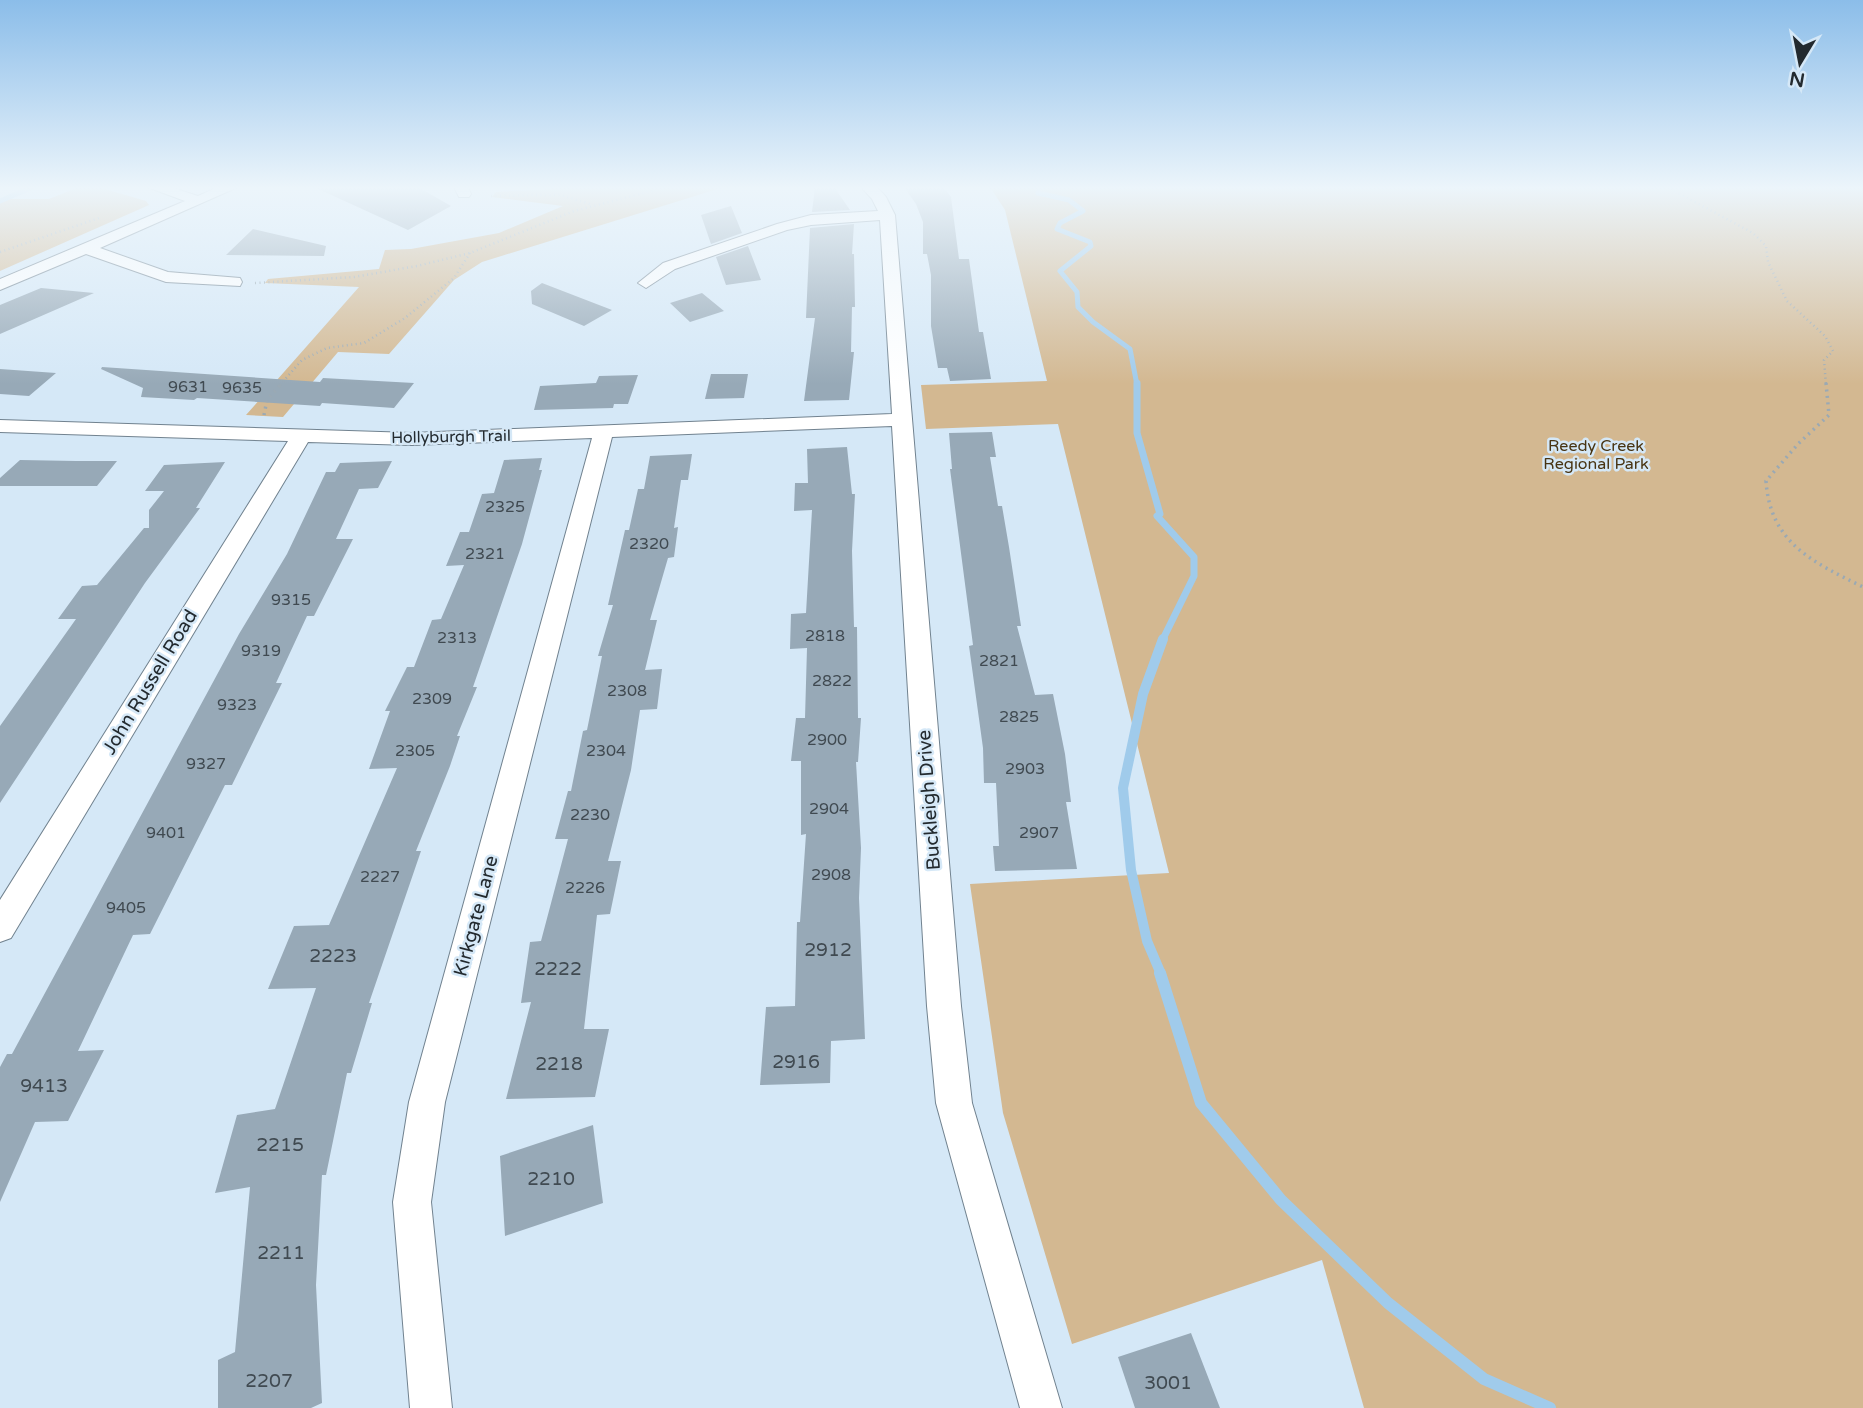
<svg xmlns="http://www.w3.org/2000/svg" width="1863" height="1408" font-family="'Varela Round',sans-serif">
	<style>
		.green { fill: #d3b891 }
		.lines { fill: none; stroke-linecap: round; stroke-linejoin: round }
		.stream-far3 { stroke: #a0cbeb; stroke-width: 5 }
		.stream-far2 { stroke: #a0cbeb; stroke-width: 7 }
		.stream-far1 { stroke: #a0cbeb; stroke-width: 10 }
		.stream { stroke: #a0cbeb; stroke-width: 12 }
		.building { fill: #97a9b7 }
		.minor-casing { stroke: #71828f; stroke-width: 2 }
		.path-far1 { stroke: #9aa9b4; stroke-width: 2.5; stroke-dasharray: 1 3.5; stroke-linecap: butt }
		.path { stroke: #9aa9b4; stroke-width: 3.5; stroke-dasharray: 2 4.5; stroke-linecap: butt }
		.minor { fill: #fff; fill-rule: evenodd }
		.labels { text-anchor: middle; dominant-baseline: central; stroke-width: 5; stroke-linejoin: round; paint-order: stroke }
		.number-label { font-size: 16px; fill: #404a51 }
		.far-street-label { font-size: 16px; fill: #232a2f; stroke: #d5e8f7 }
		.far-park-label { font-size: 16px; fill: #483412; stroke: #d5e8f7 }
		.street-label { font-size: 19px; fill: #232a2f; stroke: #d5e8f7 }
		.near-number-label { font-size: 19px; fill: #404a51 }
	</style>
	<rect width="100%" height="100%" fill="#d5e8f7"/>
	<path class="green" d="M79 187H98L146 201 149 205 0 271V199H49Z
		M588 187H724L482 262 454 280 389 354 338 352 283 417 246 415 359 287 265 283 268 279 379 269 385 250 411 249 499 233 563 206 492 197 496 192Z
		M990 187H1863V1408H1364L1322 1260 1072 1344 1003 1113 970 884 1169 873 1058 424 926 429 921 385 1047 381 1005 210Z"/>
	<g class="lines">
		<path class="stream-far3" d="M1039 187 1038 193 1069 200 1083 211 1060 223 1057 229 1090 242 1091 246 1060 271 1077 292 1078 307 1093 322 1130 349 1137 385
			M0 201 33 187"/>
		<path class="stream-far2" d="M1137 383V433L1160 514 1157 516 1194 557V576L1162 641"/>
		<path class="stream-far1" d="M1161 974 1147 941 1131 870 1123 788 1143 694 1163 639"/>
		<path class="stream" d="M1160 973 1201 1103 1281 1200 1388 1303 1484 1379 1550 1408"/>
	</g>
	<path class="building" d="M314 187H418L451 206 408 230Z
		M815 187H834L850 210 812 212Z
		M904 187H943L951 197 959 259H969L979 332H983L991 379 950 381 947 368H938L931 326V275L927 254H923V222L916 204Z
		M731 206 742 233 711 244 701 215Z
		M854 224 852 254H854L855 307H852L851 352H854L849 400 804 401 815 318H806L810 228Z
		M253 229 326 246 324 256 226 255Z
		M748 246 761 280 726 285 716 257Z
		M542 283 612 310 584 326 532 304 531 291Z
		M41 288 94 293 0 334V305Z
		M702 293 724 311 690 322 670 303Z
		M102 367 320 382 323 378 414 383 394 408 322 403 320 406 197 398 194 400 141 397 143 388 101 369Z
		M0 369 56 373 29 396 0 394Z
		M711 374H748L744 398 705 399Z
		M638 375 628 404H614L613 408 534 410 540 386 596 383 599 376Z
		M992 432 996 457H990L998 506H1002L1009 547 1021 626H1017L1035 695 1053 694 1065 754 1071 802H1066L1077 869 995 871 993 846H999L996 783H984L983 748 969 646 973 645 950 469H952L949 433Z
		M847 447 852 494H855L852 551 854 627H857L858 718H861L858 762H856L861 848 859 898 865 1039 831 1041 830 1083 760 1085 766 1007 795 1006 797 922H800L806 834 801 835V761H791L796 718H805L807 648 790 649 791 614 806 613 812 510 794 511 795 483H808L807 449Z
		M692 454 688 480H681L674 528 678 527 674 557 668 558 650 620H657L645 670 662 669 657 709 640 710 631 770 608 861H621L610 914 597 915 584 1029H609L595 1097 506 1099 531 1002 521 1003 530 942 541 941 568 839H555L568 791H571L583 731 587 730 602 656H598L613 605H608L625 530H629L638 489H644L650 456Z
		M542 458 539 470H542L522 544 473 687H477L457 736H460L450 766 416 851H421L369 1003H372L351 1073H347L326 1175H322L316 1285 322 1403 311 1408H218V1360L235 1352 250 1187 215 1193 237 1115 275 1109 316 988 268 989 294 926 329 925 397 768 369 769 390 711H385L407 667H414L432 620 441 619 464 565 446 566 460 532H469L482 494 494 493 504 460Z
		M20 460 76 461H117L97 486H0V478Z
		M392 461 378 488 359 489 336 539H353L314 616H307L276 683H282L232 785H225L150 934 133 935 78 1051 104 1050 68 1121 35 1122 0 1202V1067L7 1054H12L239 634 287 554 326 472H335L340 463Z
		M225 462 196 508H200L145 583 0 803V726L76 619H58L82 586 97 585 144 528H149V510L164 491H145L164 465Z
		M593 1125 603 1203 505 1236 500 1156Z
		M1191 1333 1220 1408H1135L1118 1357Z"/>
	<g class="lines">
		<defs>
			<path id="minor" d="M147 187H170L198 196 218 187H238L100 248 168 272 240 278 242 282 240 286 166 282 86 254 0 290V279L185 201Z
				M454 187H468L471 194 469 197H459Z
				M861 187H877L886 197 895 215 961 1006 972 1103 1062 1408H1020L936 1103 927 1006 892 426 612 437 445 1102 431 1202 452 1408H410L393 1202 409 1102 592 438 412 445 308 442 11 938 0 942V900L288 441 0 432V420L412 433 892 414 880 220 811 225 787 230 675 269 646 288 638 283 663 263 777 224 811 215 878 211 872 199Z"/>
		</defs>
		<use href="#minor" class="minor-casing"/>
		<path class="path-far1" d="M1667 187 1753 233 1766 246 1768 262 1787 301 1825 336 1833 351 1824 360 1826 385
			M491 196 561 195 593 205
			M0 252 102 217
			M255 283 354 277 417 266 470 253 574 211 667 187
			M280 385 302 360 327 348 364 343 405 318 454 278 470 253"/>
		<path class="path" d="M1826 383 1829 415 1798 444 1766 481C1770 543 1813 562 1863 587
			M264 415 267 400 282 383"/>
		<use href="#minor" class="minor"/>
	</g>
	<linearGradient id="sky" x2="0" y2="1"><stop stop-color="#8bbde9"/><stop offset="0.49" stop-color="#ecf5fb"/><stop offset="1" stop-color="#ecf5fb" stop-opacity="0"/></linearGradient>
	<rect width="1863" height="384" fill="url(#sky)"/>
	<g class="labels">
		<g class="number-label">
			<text x="188" y="387">9631</text>
			<text x="242" y="388">9635</text>
			<text x="505" y="507">2325</text>
			<text x="649" y="544">2320</text>
			<text x="485" y="554">2321</text>
			<text x="291" y="600">9315</text>
			<text x="825" y="636">2818</text>
			<text x="457" y="638">2313</text>
			<text x="261" y="651">9319</text>
			<text x="999" y="661">2821</text>
			<text x="832" y="681">2822</text>
			<text x="627" y="691">2308</text>
			<text x="432" y="699">2309</text>
			<text x="237" y="705">9323</text>
			<text x="1019" y="717">2825</text>
			<text x="827" y="740">2900</text>
			<text x="415" y="751">2305</text>
			<text x="606" y="751">2304</text>
			<text x="206" y="764">9327</text>
			<text x="1025" y="769">2903</text>
			<text x="829" y="809">2904</text>
			<text x="590" y="815">2230</text>
			<text x="166" y="833">9401</text>
			<text x="1039" y="833">2907</text>
			<text x="831" y="875">2908</text>
			<text x="380" y="877">2227</text>
			<text x="585" y="888">2226</text>
			<text x="126" y="908">9405</text>
		</g>
		<g class="far-street-label">
			<text transform="translate(451 437) rotate(-1)">Hollyburgh Trail</text>
		</g>
		<g class="far-park-label">
			<text x="1596" y="446">Reedy Creek<tspan x="1596" dy="18">Regional Park</tspan></text>
		</g>
		<g class="street-label">
			<text transform="translate(150 682) rotate(-59)">John Russell Road</text>
			<text transform="translate(929 800) rotate(-94)">Buckleigh Drive</text>
			<text transform="translate(476 916) rotate(-75)">Kirkgate Lane</text>
		</g>
		<g class="near-number-label">
			<text x="828" y="950">2912</text>
			<text x="333" y="956">2223</text>
			<text x="558" y="969">2222</text>
			<text x="796" y="1062">2916</text>
			<text x="559" y="1064">2218</text>
			<text x="44" y="1086">9413</text>
			<text x="280" y="1145">2215</text>
			<text x="551" y="1179">2210</text>
			<text x="281" y="1253">2211</text>
			<text x="269" y="1381">2207</text>
			<text x="1168" y="1383">3001</text>
		</g>
	</g>
	<g transform="translate(1800 63) rotate(190)" stroke="#d5e8f7" stroke-width="5" paint-order="stroke">
	<path d="M0-5L12 26L0 18L-12 26Z" fill="#232a2f"/>
	<text y="-10" font-size="19" font-weight="bold" text-anchor="middle" fill="#232a2f">N</text>
	</g>
</svg>
